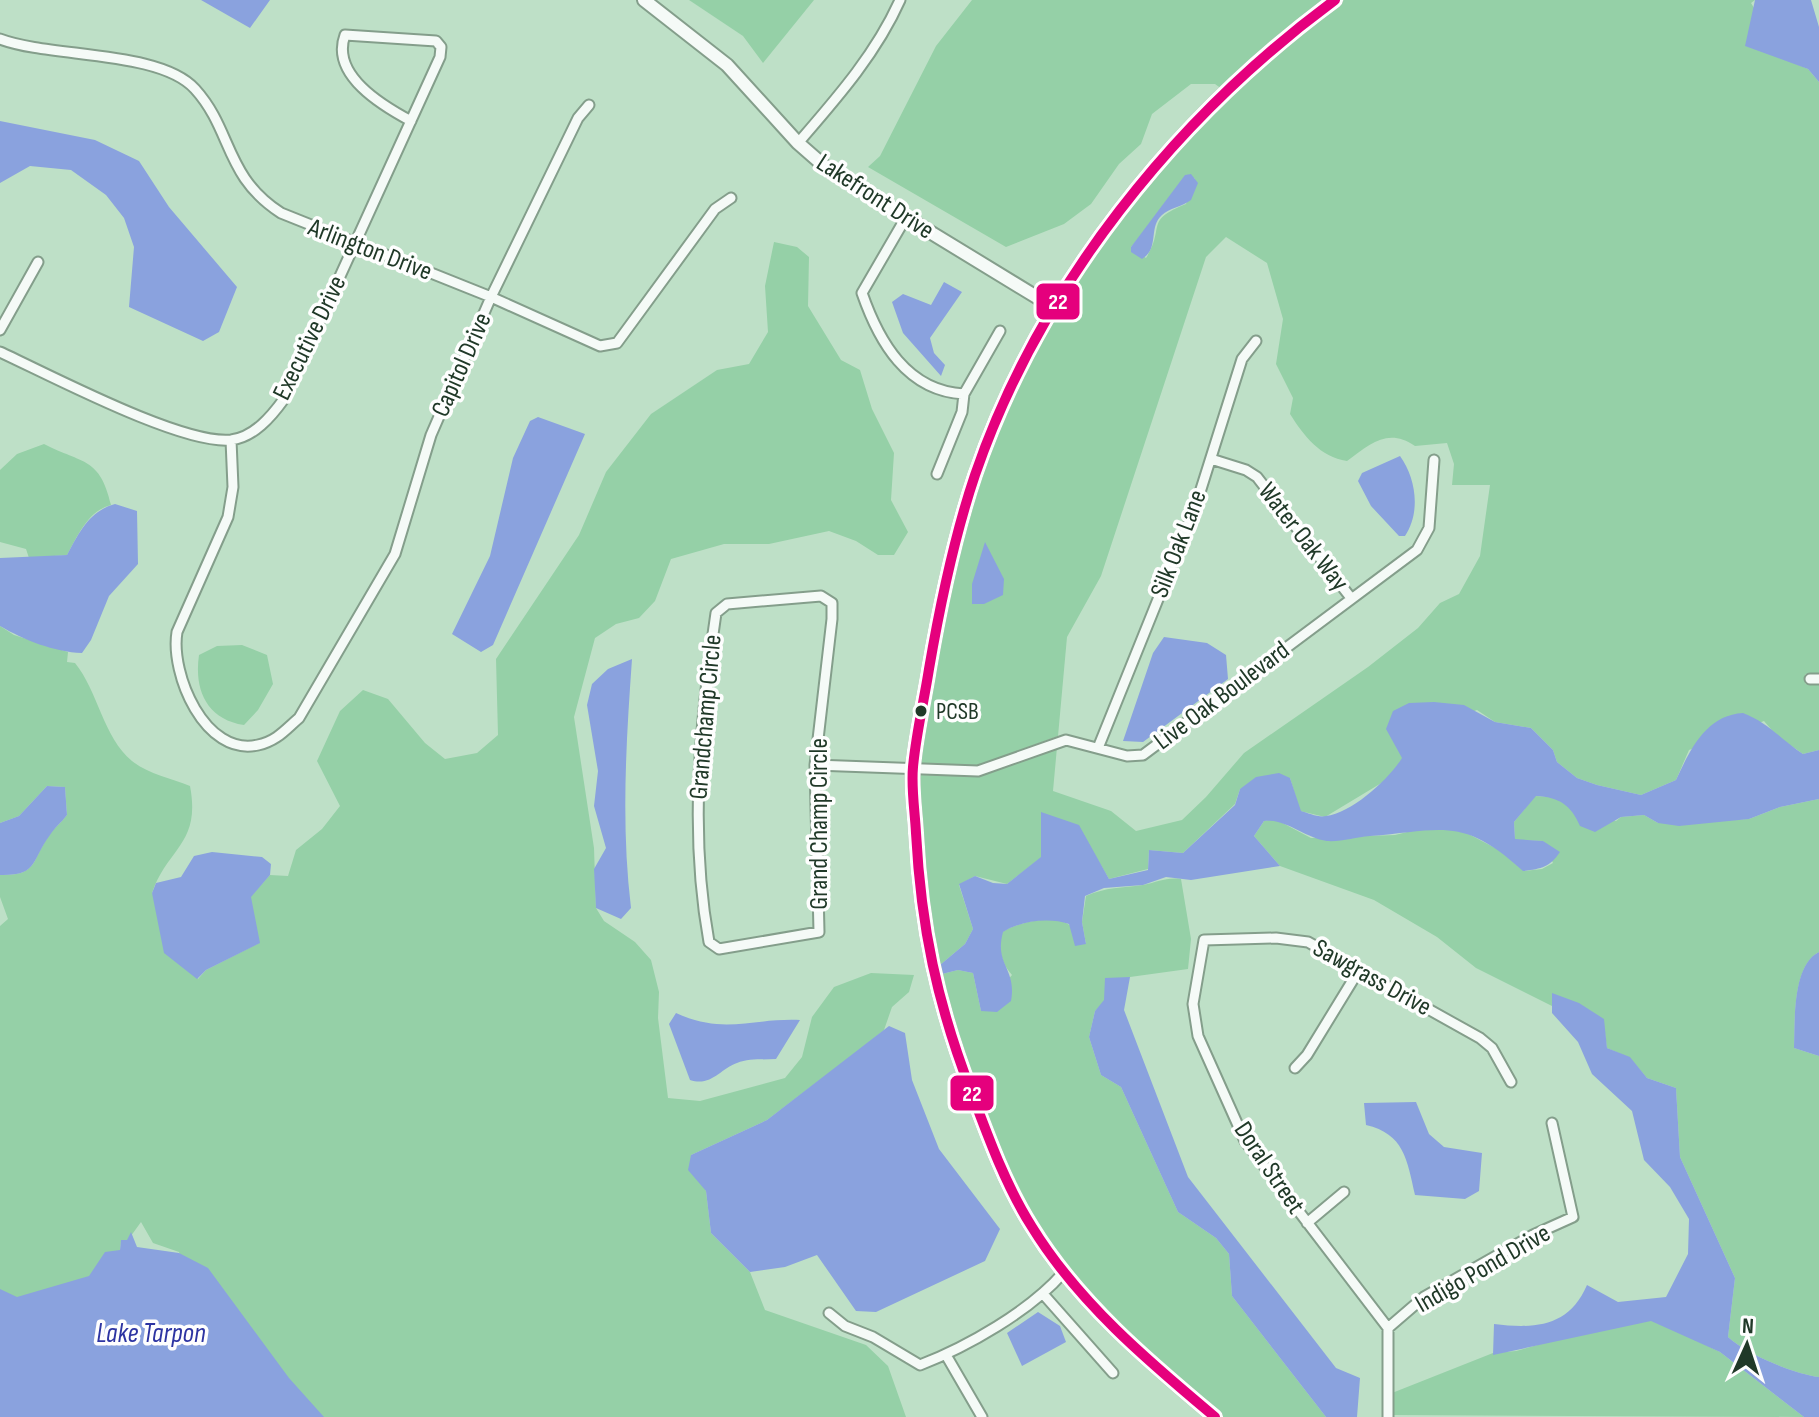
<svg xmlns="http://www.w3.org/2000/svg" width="1819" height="1417" font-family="'Sofia Sans Condensed',sans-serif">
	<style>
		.green { fill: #95d0a7; fill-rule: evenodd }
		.water { fill: #8aa2de }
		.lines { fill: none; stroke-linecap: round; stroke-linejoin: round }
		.street-casing { stroke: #849e8b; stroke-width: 13 }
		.secondary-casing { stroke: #849e8b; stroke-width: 16 }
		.street { stroke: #f5faf7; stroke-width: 9 }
		.secondary { stroke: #f5faf7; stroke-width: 12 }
		.bus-1-casing { stroke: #fefefe; stroke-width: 16 }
		.bus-1 { stroke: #e5007d; stroke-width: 10 }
		.bus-dot { fill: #203928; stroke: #fefefe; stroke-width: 3 }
		.labels { text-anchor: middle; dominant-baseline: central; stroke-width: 7; stroke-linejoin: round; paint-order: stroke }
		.bus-label { font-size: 24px; fill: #203928; stroke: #fefefe; text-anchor: start }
		.street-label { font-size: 26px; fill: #203928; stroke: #fefefe }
		.water-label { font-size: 28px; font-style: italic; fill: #2d34a2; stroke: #fefefe }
		.line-badge { stroke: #fefefe; stroke-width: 3 }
		.badge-label { font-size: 22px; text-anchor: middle; font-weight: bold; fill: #fff }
	</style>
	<rect width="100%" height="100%" fill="#bee0c7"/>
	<path class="green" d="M689 0H814L763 63 743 36Z
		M972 0H1327L1222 89 1215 84H1191L1152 114 1141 144 1119 164 1091 204 1064 224 1006 247 868 167 880 156 936 46Z
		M1344 0H1755L1751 3 1785 59 1808 69 1819 82V674H1805V684L1819 685V750L1803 754 1776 735 1764 721 1689 750 1676 780 1641 795 1597 785 1577 778 1557 762 1553 750 1531 728 1495 722 1477 710 1394 740 1403 758 1388 779 1325 817 1300 811 1290 778 1240 789 1235 804 1183 853 1149 850 1148 869 1109 879 1092 850 1041 813 1042 857 1007 884 975 876 959 885 973 929 965 944 940 965 942 974 958 970 973 973 981 1011 1012 975C1001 963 998 949 1002 932 1017 923 1052 914 1068 924 1074 928 1080 938 1086 944L1082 922 1086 896C1106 887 1122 888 1143 885 1158 882 1166 877 1181 879L1191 939 1188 969 1130 977 1095 1011 1089 1037 1101 1075 1121 1087 1178 1212 1216 1238 1229 1254 1232 1296 1326 1417H1223C1168 1370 1111 1323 1065 1267 998 1185 936 1002 924 896 919 856 919 815 917 775L979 776 1057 747 1053 791 1111 811 1136 831 1182 820 1206 797 1244 753 1368 667 1418 628 1440 603 1459 594 1480 556 1490 485H1452L1454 464 1447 443 1415 446C1388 427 1370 444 1347 461 1320 457 1304 436 1290 414L1293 398 1276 364 1283 319 1267 263 1226 237 1206 257 1101 576 1067 637 1058 736 977 766 918 765C934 669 949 572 978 480 1039 288 1184 118 1344 0ZM1195 178 1186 204C1143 221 1166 227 1146 258L1131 247Z
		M774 242 797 247 809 257 808 306 841 360 860 370 872 409 894 453 891 500 908 532 894 555H878L856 541 829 531 769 544H724L671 559 655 601 639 618 616 624 595 638 574 717 594 848 596 908 604 921 635 942 651 960 659 992 658 1018 668 1098 700 1101 785 1078 802 1057 812 1017 834 987 871 973 914 975 909 992 892 1007 884 1030 866 1045 767 1120 691 1155 706 1191 711 1233 750 1272 765 1310 866 1345 888 1366 906 1417H320L183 1263 179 1252 153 1243 141 1222 128 1240 121 1241 119 1261 96 1276 0 1303V926L8 919 0 897V875C39 876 31 860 50 834 55 827 61 823 67 815L65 787 47 786 19 816 0 823V626L14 635 68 652 67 662 75 663C98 691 103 737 132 761 148 774 171 778 190 786 201 844 168 847 152 893L198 979 206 970 259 943 250 897 270 875 288 876 296 850 322 829 340 806 317 761 340 711 363 690 388 699 425 743 445 759 477 753 498 735 496 659 579 535 606 472 651 414 717 370 749 364 768 332 765 286Z
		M44 444C83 464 100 457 111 505 88 511 78 535 67 555L29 558 26 549 0 542V470L17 454Z
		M242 645 267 655 273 684 258 710 244 725C206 719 194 689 199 655L217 646Z
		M1535 796 1551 797 1616 821 1621 817 1644 815 1658 823 1749 819 1780 807 1819 799V952C1792 966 1795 1022 1794 1048L1819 1056V1377C1794 1374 1746 1354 1728 1337L1735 1278 1680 1157 1676 1088 1647 1078 1630 1058 1607 1048 1603 1019 1552 994V1006L1476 968 1437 937 1374 900 1280 866 1254 836 1264 821 1275 819 1311 838 1395 835 1427 827 1459 829 1499 850 1524 871 1542 869 1553 863 1543 841 1515 840 1514 822Z
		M1645 1315 1720 1352 1804 1417 1393 1415 1392 1393 1493 1353 1516 1351Z"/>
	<path class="water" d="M201 0H270L250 28Z
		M1755 0H1811L1819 27V82L1808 69 1745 46Z
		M0 121 95 140 139 161 169 207 237 287 219 332 203 341 129 307 134 247 124 218 106 195 71 170 30 166 0 183Z
		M1191 174 1198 183 1191 200C1182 207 1169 208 1162 215 1148 227 1160 248 1142 259L1131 252V247L1185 175Z
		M944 282 962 292 930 338 934 353 945 365 941 376 903 333 892 302 903 294 931 305Z
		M538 417 585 434 493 645 481 652 452 634 490 556 513 458 530 421Z
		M1400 456C1416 478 1421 512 1405 536H1399L1371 506 1358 481 1362 473Z
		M115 504 137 511 138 564 109 596 91 640 82 653C54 652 24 640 0 626V558L67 555C79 533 89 511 115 504Z
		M985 542 1004 579 1003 595 984 604H972V584Z
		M1164 637 1207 643 1226 655 1228 679 1143 742 1123 741 1153 653Z
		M632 659C626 743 621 825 631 908L621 919 596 908 594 869 606 848 594 806 598 771 587 705 592 684 608 669Z
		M1434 702 1464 705 1495 722 1531 728 1553 750 1557 762 1577 778 1597 785 1641 795 1676 780C1690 750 1706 715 1743 713 1767 722 1782 740 1803 754L1819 750V799L1780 807 1749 819 1679 826 1658 823 1644 815 1621 817 1595 832 1580 826C1571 805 1559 797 1536 796L1514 822 1515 839 1543 841 1560 852C1550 867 1541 869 1523 871 1463 816 1443 830 1370 836 1356 837 1341 842 1327 841 1305 838 1285 818 1264 821L1254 836 1280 866 1191 880 1166 877 1143 885 1104 888 1085 896 1082 922 1086 944 1075 946 1069 924C1049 917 1020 921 1003 932 994 965 1017 968 1011 1001L997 1012 981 1011 973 973 958 970 942 974 940 965 965 944 973 929 959 884 975 876 993 883 1007 884 1041 857V812L1079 825 1109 879 1148 870 1149 850 1183 853 1235 805 1240 789 1256 777 1279 773 1290 778 1301 811C1308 813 1319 818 1326 816 1352 813 1389 779 1402 758L1386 729 1393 711 1409 703Z
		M47 786 65 787 67 815C61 823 55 827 50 835 31 860 39 876 0 875V823L19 816Z
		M212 852 262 857 271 864 270 875 251 897 260 943 206 970 197 979 164 953 152 893 156 883 181 877 194 856Z
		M1819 952V1056L1794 1048C1795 1022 1792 965 1819 952Z
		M1130 977 1124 1010 1188 1177 1336 1368 1360 1378 1357 1417H1326L1232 1296 1229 1254 1216 1238 1178 1212 1121 1087 1101 1075 1089 1037 1095 1011 1104 1000 1105 978Z
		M1552 993 1579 1003 1604 1019 1607 1048 1630 1057 1647 1078 1676 1088 1680 1157 1735 1278 1728 1337C1746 1354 1794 1374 1819 1377V1417H1804L1720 1352 1651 1321 1493 1355 1494 1324C1535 1329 1569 1327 1587 1285L1618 1302 1666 1297 1688 1254 1689 1219 1670 1187 1644 1160 1632 1111 1592 1074 1578 1042 1552 1013Z
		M676 1013C724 1035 751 1018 800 1020L776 1059C764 1060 749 1058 737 1063 720 1069 711 1087 690 1080L669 1024Z
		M889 1026 905 1033 912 1080 939 1149 1000 1229 985 1261 876 1312 856 1311 817 1255 785 1267 750 1272 711 1233 706 1191 688 1170 691 1155 767 1120Z
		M1416 1102 1429 1134 1444 1147 1482 1153 1479 1191 1465 1199 1415 1195C1407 1159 1404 1134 1366 1125L1364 1103Z
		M131 1232 137 1247 179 1253 208 1268 289 1378 324 1417H0V1289L17 1297 89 1276 105 1252 120 1250 121 1240H127Z
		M1038 1312 1060 1326 1066 1342 1022 1366 1007 1333Z"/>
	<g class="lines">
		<defs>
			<path id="street" d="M0 39C50 58 160 50 195 89 233 131 224 176 281 213L491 297 600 346 617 343 715 209 731 198
				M798 143C836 99 876 54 900 0
				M905 219 862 293C879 342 907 391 964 394L962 412 937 474
				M0 330 38 262
				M0 352C50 375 182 445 231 440 254 437 271 417 284 399L440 57 441 47 436 41 345 35C330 75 383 106 411 121
				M964 394 1000 331
				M231 440 233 487 228 517 177 632C170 674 205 757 258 745 277 741 286 729 299 718L395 554 431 435 491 297 578 118 589 105
				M1211 459 1246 470 1257 477 1351 598
				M821 596 832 603V619L815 765 819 932 719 949 709 942C689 832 700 723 716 613L727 604Z
				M1810 679H1819
				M1098 748 1196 505 1242 359 1256 341
				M815 765 978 771 1066 740 1127 756 1143 755 1417 550 1429 528 1434 460
				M1295 1068 1307 1055 1359 970
				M1307 1223 1344 1192
				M1044 1295 1113 1373
				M829 1313 845 1326 873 1337 920 1365C967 1347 1030 1311 1063 1273
				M1388 1328 1245 1141 1198 1036 1193 1004 1204 940 1276 938 1308 942 1480 1038 1492 1048 1511 1082
				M946 1355 982 1417
				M1388 1417V1328L1424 1297 1533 1235 1573 1217 1552 1123"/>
			<path id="secondary" d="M644 0 727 65 798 143 830 171 1053 307
				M1215 1417C1148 1361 1078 1302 1032 1227 1006 1186 988 1137 971 1091 937 1003 921 927 916 833 915 812 911 789 913 767 916 734 924 701 929 669 940 605 954 537 975 475 1040 286 1175 118 1335 0"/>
		</defs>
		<use href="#street" class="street-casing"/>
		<use href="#secondary" class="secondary-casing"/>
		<use href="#street" class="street"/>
		<use href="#secondary" class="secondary"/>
		<defs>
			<path id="bus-1" d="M1215 1417C1148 1361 1078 1302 1032 1227 1006 1186 988 1137 971 1091 937 1003 921 927 916 833 915 812 911 789 913 767 916 734 924 701 929 669 940 605 954 537 975 475 1040 286 1175 118 1335 0"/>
		</defs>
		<use href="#bus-1" class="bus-1-casing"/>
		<use href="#bus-1" class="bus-1"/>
	</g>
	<circle class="bus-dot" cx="921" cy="711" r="7"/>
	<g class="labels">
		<g class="bus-label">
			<text x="936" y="711">PCSB</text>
		</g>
		<g class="street-label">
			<text transform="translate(875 197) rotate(33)">Lakefront Drive</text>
			<text transform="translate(370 250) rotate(21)">Arlington Drive</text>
			<text transform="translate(310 338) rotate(-64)">Executive Drive</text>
			<text transform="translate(462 365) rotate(-66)">Capitol Drive</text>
			<text transform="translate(1303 537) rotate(52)">Water Oak Way</text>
			<text transform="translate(1179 544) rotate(-69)">Silk Oak Lane</text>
			<text transform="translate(1222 696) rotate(-37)">Live Oak Boulevard</text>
			<text transform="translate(706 717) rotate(-85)">Grandchamp Circle</text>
			<text transform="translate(819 824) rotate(-90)">Grand Champ Circle</text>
			<text transform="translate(1372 978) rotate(29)">Sawgrass Drive</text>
			<text transform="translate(1269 1168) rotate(56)">Doral Street</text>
			<text transform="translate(1483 1269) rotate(-30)">Indigo Pond Drive</text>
		</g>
		<g class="water-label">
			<text x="151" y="1333">Lake Tarpon</text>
		</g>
	</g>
	<g class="line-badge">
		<rect x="1035" y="282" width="46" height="39" rx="8" fill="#e5007d"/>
		<rect x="949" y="1074" width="46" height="38" rx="8" fill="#e5007d"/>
	</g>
	<g class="badge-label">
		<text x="1058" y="309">22</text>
		<text x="972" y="1101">22</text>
	</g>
	<g transform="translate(1747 1345) rotate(3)" stroke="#fefefe" stroke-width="6" paint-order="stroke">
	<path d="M0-6L14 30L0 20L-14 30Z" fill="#203928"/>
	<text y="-12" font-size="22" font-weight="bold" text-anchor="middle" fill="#203928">N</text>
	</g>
</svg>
